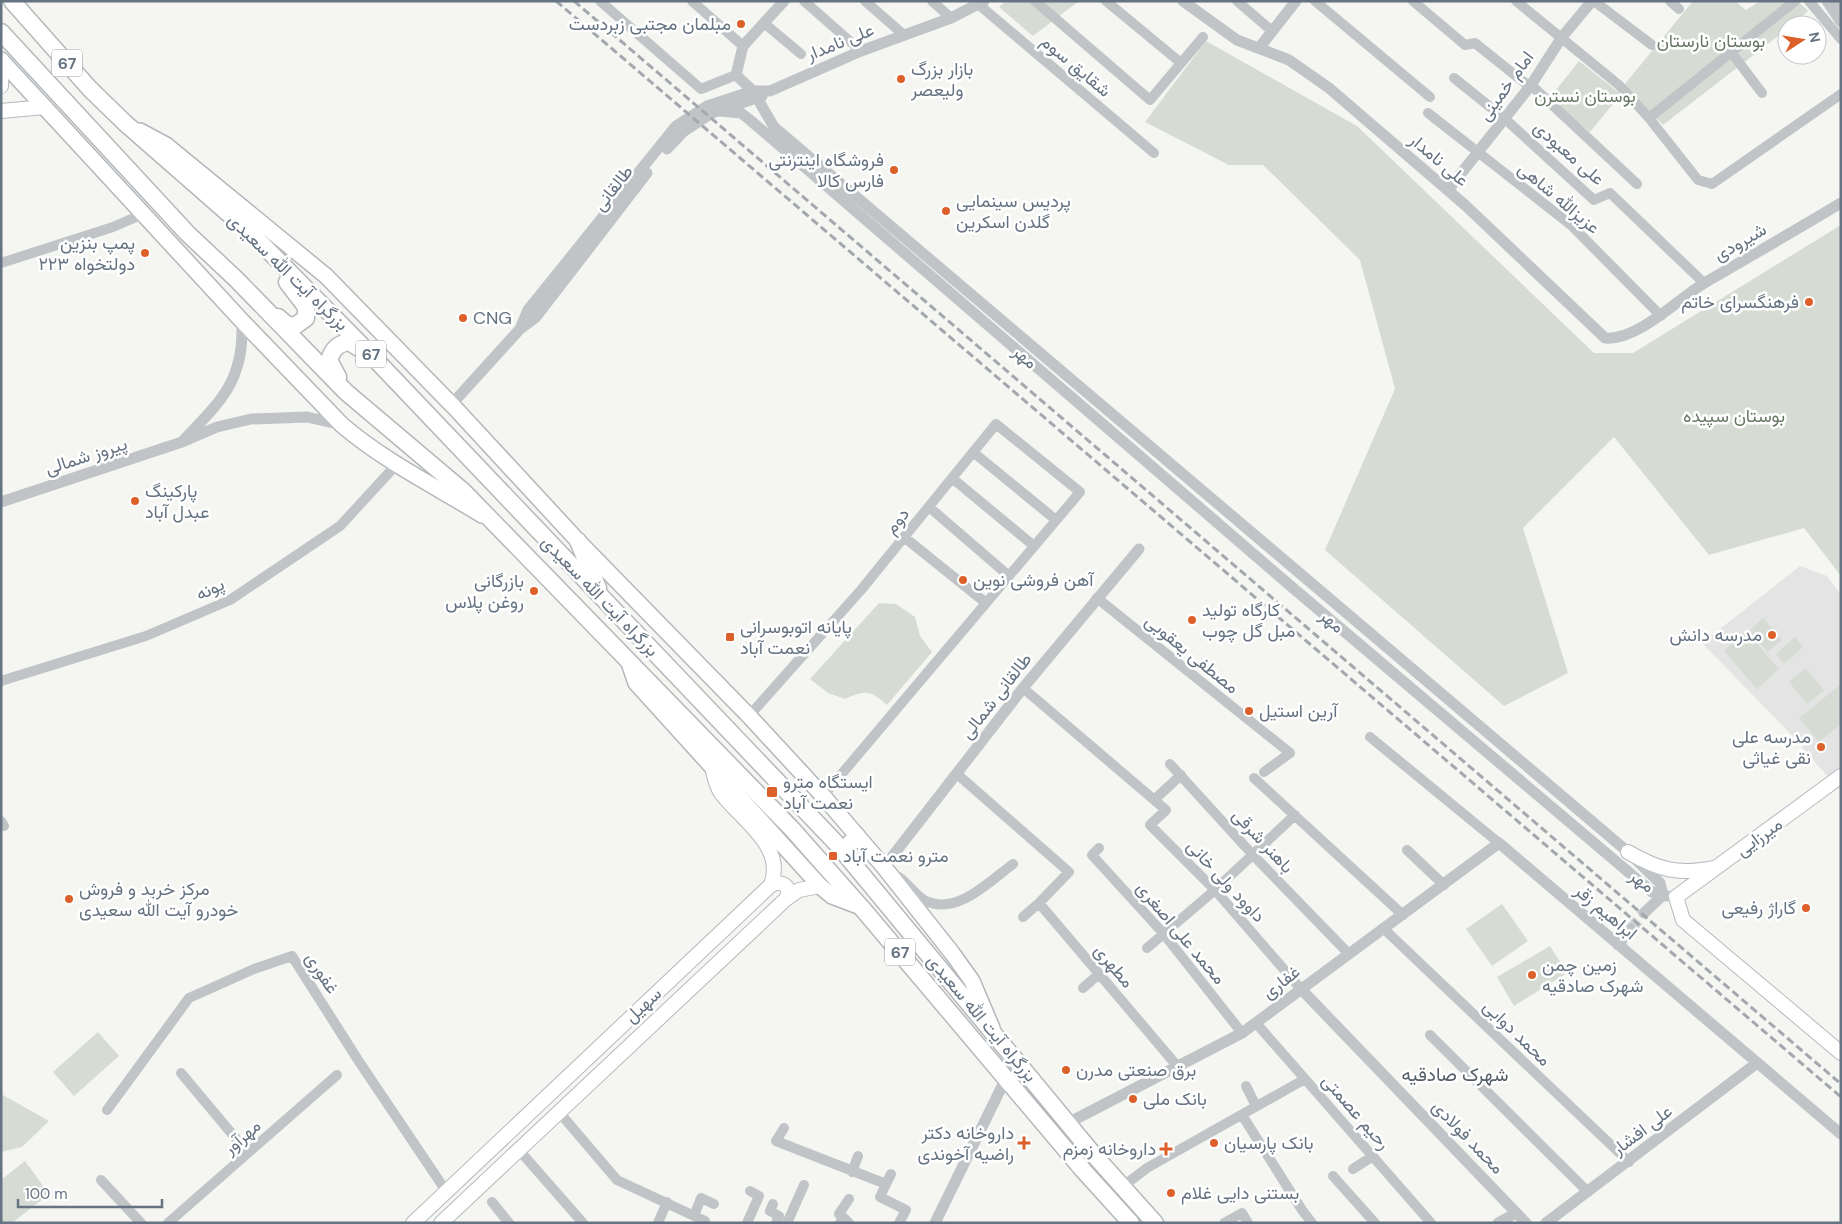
<svg xmlns="http://www.w3.org/2000/svg" width="1842" height="1224" font-family="'DM Sans',Vazirmatn,sans-serif">
	<style>
		.built { fill: #e3e4e3 }
		.green { fill: #d6dcd3 }
		.lines { fill: none; stroke-linecap: round; stroke-linejoin: round }
		.tertiary-tunnel { stroke: #d1d4d6; stroke-width: 11; stroke-dasharray: 11 5.5; stroke-linecap: butt }
		.secondary-casing { stroke: #b5b9be; stroke-width: 16 }
		.primary-casing { stroke: #b3b7bb; stroke-width: 18 }
		.trunk-casing { stroke: #b5b8bb; stroke-width: 19 }
		.minor { stroke: #c0c4c7; stroke-width: 10 }
		.tertiary { stroke: #c0c4c7; stroke-width: 11 }
		.secondary { stroke: #fff; stroke-width: 14 }
		.primary { stroke: #fff; stroke-width: 15 }
		.trunk { stroke: #fff; stroke-width: 16 }
		.rail { stroke: #a3a8ae; stroke-width: 3; stroke-dasharray: 8 4; stroke-linecap: butt }
		.poi-dot { fill: #dd602a; stroke: #fff; stroke-width: 2 }
		.labels { text-anchor: middle; dominant-baseline: central; stroke-width: 5; stroke-linejoin: round; paint-order: stroke }
		.shield { fill: #fff; stroke: #939da8; stroke-width: 1 }
		.shield-label { font-size: 16px; font-weight: bold; fill: #657382 }
		.poi-label { font-size: 18px; fill: #657382; stroke: #fff; text-anchor: start }
		.park-label { font-size: 18px; fill: #677964; stroke: #fff }
		.street-label { font-size: 18px; fill: #657382; stroke: #fff }
		.neighbourhood-label { font-size: 19px; fill: #535d67; stroke: #fff }
	</style>
	<rect width="100%" height="100%" fill="#f5f5f2"/>
	<path class="built" d="M1800 566 1827 576 1841 595V767L1828 777 1785 728 1702 643Z"/>
	<path class="green" d="M1006 1H1079L1033 36 999 7Z
		M1693 1H1735L1746 10 1760 1H1798L1808 11 1792 25H1787V29L1663 125 1624 85Z
		M1206 41 1357 126 1594 353H1633L1841 225V576L1804 528 1709 555 1614 437 1523 528 1568 673 1504 706 1325 550 1395 389 1360 260 1263 165H1229L1145 122Z
		M1579 61 1621 94 1590 132 1549 99Z
		M879 603 896 604 915 617 920 636 932 652 887 705C870 690 866 690 845 699L828 693 810 679Z
		M1763 618 1782 640 1768 652 1749 631Z
		M1746 631 1779 669 1757 689 1724 651Z
		M1795 637 1803 647 1784 664 1776 654Z
		M1806 668 1824 690 1807 704 1789 682Z
		M1839 686 1841 689V724L1819 742 1799 718Z
		M1502 904 1528 941 1492 966 1466 929Z
		M1550 946 1567 973 1514 1006 1497 977Z
		M98 1032 119 1056 74 1096 53 1072Z
		M1 1094 49 1121 22 1147 1 1152Z
		M25 1161 49 1194 12 1223H1V1180Z"/>
	<g class="lines">
		<path class="tertiary-tunnel" d="M1631 929 1644 913"/>
		<defs>
			<path id="secondary" d="M1 86 2 60
				M1 111 45 107
				M1841 776 1676 897 1683 920 1841 1053
				M1628 852C1659 870 1678 875 1713 868
				M771 885C782 879 793 888 786 899
				M413 1223 771 885C786 846 741 820 721 793 716 786 714 775 712 767
				M441 1223 786 899 799 890 820 886"/>
			<path id="primary" d="M1 60 242 321 342 425C384 461 435 486 482 515
				M140 131 166 145 326 276 455 408 578 541 749 716 823 796 884 867 952 953 972 981 992 1028
				M628 660 636 683 820 886 832 896 861 907"/>
			<path id="trunk" d="M12 1 90 89 125 123 253 235 374 358 836 843 1094 1155 1155 1223
				M1 32 188 234 236 279 346 392 463 491 792 829 861 907 1083 1170 1131 1223
				M278 317 286 324 295 326 306 318V307L287 282
				M338 377 329 360C333 349 337 344 349 342L362 350
				M578 541 598 588
				M843 851 857 836"/>
		</defs>
		<use href="#secondary" class="secondary-casing"/>
		<use href="#primary" class="primary-casing"/>
		<use href="#trunk" class="trunk-casing"/>
		<path class="minor" d="M600 1 701 89 736 75
			M692 1 743 46
			M804 1 861 51
			M865 1 904 35
			M932 1 951 18
			M1035 1 1150 100 1203 37
			M1106 1 1181 63
			M1237 1 1272 31
			M1315 1 1430 97
			M1413 1 1465 45 1475 43 1525 83 1531 85 1637 184
			M1516 1 1619 85 1649 118 1698 180 1712 184 1841 94
			M1594 1 1652 45
			M1670 1 1679 9
			M1809 1 1841 39
			M978 4 1154 153
			M764 23 801 54
			M1731 52 1762 93
			M1454 78 1504 118 1594 200 1610 193 1704 283
			M1428 113 1571 225 1661 316
			M1649 118 1795 1
			M1 263 113 227 143 214
			M973 452 1056 520
			M952 478 1034 546
			M929 507 1009 576
			M904 537 986 603
			M1097 598 1290 753 1264 772
			M1 681 146 636 230 600 340 526 397 464
			M1023 688 1166 810 1150 825 1215 890 1301 989
			M749 716 861 590 996 424 1080 492 823 796
			M1370 737 1499 843
			M1170 764 1252 854 1349 954
			M957 774 1069 872 1039 903
			M1254 778 1403 915
			M1155 799 1181 775
			M1 821 4 826
			M1099 848 1092 855 1163 933 1242 1033
			M1407 850 1444 885
			M899 877C909 884 917 898 928 902 959 914 991 880 1013 864
			M1023 917 1039 903 1178 1067
			M1383 928 1629 1162
			M1147 948 1215 890 1295 815
			M1083 988 1099 974
			M1256 1023 1431 1223
			M1430 1035 1588 1192
			M181 1073 248 1153
			M1246 1086 1256 1106
			M107 1110 189 998 254 969 292 956 358 1060 446 1191
			M559 1112 617 1180 705 1221
			M1242 1115 1302 1210 1312 1223
			M784 1128 776 1141 886 1184 880 1197 906 1210 899 1223
			M519 1150 583 1223
			M1353 1169 1373 1156
			M852 1172 858 1156
			M1333 1176 1375 1223
			M101 1180 141 1223
			M886 1184 891 1174
			M1122 1187 1147 1168 1305 1079
			M492 1202 509 1223
			M773 1204 770 1211 779 1216 776 1223
			M839 1214 849 1199
			M694 1216 701 1198 714 1204
			M168 1223 337 1075
			M658 1223 667 1202
			M747 1223 759 1196 750 1191
			M787 1223 804 1185
			M840 1223 843 1217 849 1223
			M1224 1223 1242 1213 1248 1223"/>
		<path class="tertiary" d="M784 1 743 46 736 75 753 91 774 127 1628 852 1660 883 1663 895
			M1183 1 1237 40 1289 60 1329 88 1465 205 1605 338C1638 341 1680 297 1706 282 1751 256 1796 230 1841 203
			M1827 1 1841 22
			M1839 1 1841 4
			M1259 48 1296 1
			M720 111 741 113 750 120 1293 588 1652 892 1667 896
			M667 149 683 132 712 113 762 96
			M1448 190 1531 85 1562 37 1592 1
			M242 321C242 337 242 352 237 367 229 397 202 420 182 442L217 427 251 419 307 417 342 425
			M520 329 528 310 676 126 707 106 753 91H770L861 51 951 18 984 1
			M451 405 520 329 536 317 647 173
			M1 502 182 442
			M884 867 1023 688 1139 549
			M1644 913 1663 895
			M1618 945 1631 929
			M1301 989 1526 1223
			M1068 1123 1242 1033 1499 843 1841 1134
			M935 1223 1006 1078
			M1498 1223 1516 1213
			M1546 1223 1757 1063"/>
		<use href="#secondary" class="secondary"/>
		<use href="#primary" class="primary"/>
		<use href="#trunk" class="trunk"/>
		<path class="rail" d="M556 1 1841 1097
			M574 1 1841 1084"/>
	</g>
	<g class="poi-dot">
		<circle cx="741" cy="24" r="5"/>
		<circle cx="901" cy="79" r="5"/>
		<circle cx="894" cy="170" r="5"/>
		<circle cx="946" cy="211" r="5"/>
		<circle cx="145" cy="253" r="5"/>
		<circle cx="1809" cy="302" r="5"/>
		<circle cx="463" cy="318" r="5"/>
		<circle cx="135" cy="501" r="5"/>
		<circle cx="963" cy="580" r="5"/>
		<circle cx="534" cy="591" r="5"/>
		<circle cx="1192" cy="620" r="5"/>
		<circle cx="1772" cy="635" r="5"/>
		<rect x="725" y="632" width="10" height="10" rx="2.5"/>
		<circle cx="1249" cy="711" r="5"/>
		<circle cx="1821" cy="747" r="5"/>
		<rect x="766" y="786" width="12" height="12" rx="2.5"/>
		<rect x="828" y="851" width="10" height="10" rx="2.5"/>
		<circle cx="69" cy="899" r="5"/>
		<circle cx="1806" cy="908" r="5"/>
		<circle cx="1532" cy="975" r="5"/>
		<circle cx="1066" cy="1070" r="5"/>
		<circle cx="1133" cy="1099" r="5"/>
		<path d="M1021.5 1135.5h5v5h5v5h-5v5h-5v-5h-5v-5h5z"/>
		<circle cx="1214" cy="1143" r="5"/>
		<path d="M1163.5 1141.5h5v5h5v5h-5v5h-5v-5h-5v-5h5z"/>
		<circle cx="1171" cy="1193" r="5"/>
	</g>
	<g class="labels">
		<g class="shield">
			<rect x="52" y="49.5" width="30" height="27" rx="4"/>
			<rect x="356" y="340.5" width="30" height="27" rx="4"/>
			<rect x="885" y="938.5" width="30" height="27" rx="4"/>
		</g>
		<g class="shield-label">
			<text x="67" y="63">67</text>
			<text x="371" y="354">67</text>
			<text x="900" y="952">67</text>
		</g>
		<g class="poi-label">
			<text x="731" y="24" text-anchor="end">مبلمان مجتبی زبردست</text>
			<text x="911" y="69">بازار بزرگ<tspan x="911" dy="21">ولیعصر</tspan></text>
			<text x="884" y="160" text-anchor="end">فروشگاه اینترنتی<tspan x="884" dy="21">فارس کالا</tspan></text>
			<text x="956" y="201">پردیس سینمایی<tspan x="956" dy="21">گلدن اسکرین</tspan></text>
			<text x="135" y="243" text-anchor="end">پمپ بنزین<tspan x="135" dy="21">دولتخواه ۲۲۳</tspan></text>
			<text x="1799" y="302" text-anchor="end">فرهنگسرای خاتم</text>
			<text x="473" y="318">CNG</text>
			<text x="145" y="491">پارکینگ<tspan x="145" dy="21">عبدل آباد</tspan></text>
			<text x="973" y="580">آهن فروشی نوین</text>
			<text x="524" y="581" text-anchor="end">بازرگانی<tspan x="524" dy="21">روغن پلاس</tspan></text>
			<text x="1202" y="610">کارگاه تولید<tspan x="1202" dy="21">مبل گل چوب</tspan></text>
			<text x="740" y="627">پایانه اتوبوسرانی<tspan x="740" dy="21">نعمت آباد</tspan></text>
			<text x="1762" y="635" text-anchor="end">مدرسه دانش</text>
			<text x="1259" y="711">آرین استیل</text>
			<text x="1811" y="737" text-anchor="end">مدرسه علی<tspan x="1811" dy="21">نقی غیاثی</tspan></text>
			<text x="783" y="782">ایستگاه مترو<tspan x="783" dy="21">نعمت آباد</tspan></text>
			<text x="843" y="856">مترو نعمت آباد</text>
			<text x="79" y="889">مرکز خرید و فروش<tspan x="79" dy="21">خودرو آیت الله سعیدی</tspan></text>
			<text x="1796" y="908" text-anchor="end">گاراژ رفیعی</text>
			<text x="1542" y="965">زمین چمن<tspan x="1542" dy="21">شهرک صادقیه</tspan></text>
			<text x="1076" y="1070">برق صنعتی مدرن</text>
			<text x="1143" y="1099">بانک ملی</text>
			<text x="1014" y="1133" text-anchor="end">داروخانه دکتر<tspan x="1014" dy="21">راضیه آخوندی</tspan></text>
			<text x="1224" y="1143">بانک پارسیان</text>
			<text x="1156" y="1149" text-anchor="end">داروخانه زمزم</text>
			<text x="1181" y="1193">بستنی دایی غلام</text>
		</g>
		<g class="park-label">
			<text x="1711" y="41">بوستان نارستان</text>
			<text x="1585" y="96">بوستان نسترن</text>
			<text x="1734" y="416">بوستان سپیده</text>
		</g>
		<g class="street-label">
			<text transform="translate(840 42) rotate(-22)">علی نامدار</text>
			<text transform="translate(1076 66) rotate(40)">شقایق سوم</text>
			<text transform="translate(1506 86) rotate(-54)">امام خمینی</text>
			<text transform="translate(1569 153) rotate(41)">علی معبودی</text>
			<text transform="translate(1439 160) rotate(40)">علی نامدار</text>
			<text transform="translate(613 188) rotate(-52)">طالقانی</text>
			<text transform="translate(1559 198) rotate(40)">عزیزالله شاهی</text>
			<text transform="translate(1740 242) rotate(-30)">شیرودی</text>
			<text transform="translate(288 272) rotate(44)">بزرگراه آیت الله سعیدی</text>
			<text transform="translate(1025 357) rotate(41)">مهر</text>
			<text transform="translate(86 456) rotate(-18)">پیروز شمالی</text>
			<text transform="translate(897 521) rotate(-51)">دوم</text>
			<text transform="translate(210 589) rotate(-26)">پونه</text>
			<text transform="translate(600 596) rotate(46)">بزرگراه آیت الله سعیدی</text>
			<text transform="translate(1332 621) rotate(40)">مهر</text>
			<text transform="translate(1192 654) rotate(39)">مصطفی یعقوبی</text>
			<text transform="translate(996 696) rotate(-52)">طالقانی شمالی</text>
			<text transform="translate(1759 837) rotate(-36)">میرزایی</text>
			<text transform="translate(1263 841) rotate(47)">باهنر شرقی</text>
			<text transform="translate(1226 881) rotate(47)">داوود ولی خانی</text>
			<text transform="translate(1642 881) rotate(36)">مهر</text>
			<text transform="translate(1606 912) rotate(40)">ابراهیم زقر</text>
			<text transform="translate(1181 933) rotate(50)">محمد علی اصغری</text>
			<text transform="translate(1114 966) rotate(50)">مطهری</text>
			<text transform="translate(322 973) rotate(57)">غفوری</text>
			<text transform="translate(1281 982) rotate(-37)">غفاری</text>
			<text transform="translate(643 1005) rotate(-43)">سهیل</text>
			<text transform="translate(982 1018) rotate(50)">بزرگراه آیت الله سعیدی</text>
			<text transform="translate(1517 1033) rotate(44)">محمد دوابی</text>
			<text transform="translate(1356 1112) rotate(49)">رحیم عصمتی</text>
			<text transform="translate(1642 1130) rotate(-37)">علی افشار</text>
			<text transform="translate(242 1137) rotate(-41)">مهرآور</text>
			<text transform="translate(1468 1137) rotate(46)">محمد فولادی</text>
		</g>
		<g class="neighbourhood-label">
			<text x="1455" y="1074">شهرک صادقیه</text>
		</g>
	</g>
	<rect width="1842" height="1224" fill="none" stroke="#657382" stroke-width="5"/>
	<g transform="translate(1802 40) rotate(78)"><circle r="24" fill="#ffffff" stroke="#c1c7cd"/>
	<path d="M0-4L9 19L0 12L-9 19Z" fill="#dd602a"/>
	<text y="-8" font-size="14" font-weight="bold" text-anchor="middle" fill="#657382">N</text>
	</g>
	<path d="M18 1199v8h144v-8" fill="none" stroke="#657382" stroke-width="2.5"/>
	<text x="25" y="1199" font-size="15" fill="#657382" stroke="#ffffff" stroke-width="4" paint-order="stroke">100 m</text>
</svg>
